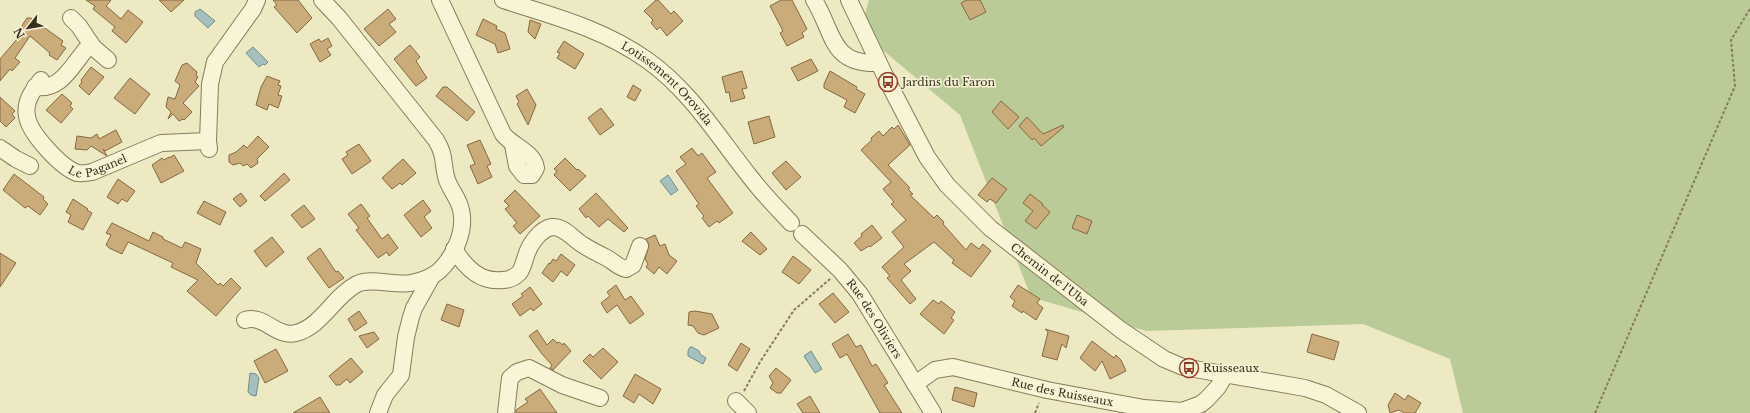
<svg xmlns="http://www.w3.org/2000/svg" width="1750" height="413" font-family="'Libre Baskerville',serif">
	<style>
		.green { fill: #bbcb97 }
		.water { fill: #a5c0bd; stroke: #6c8e8c }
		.building { fill: #caab7a; stroke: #856941 }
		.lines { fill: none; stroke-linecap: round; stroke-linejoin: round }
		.minor-casing { stroke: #877b5a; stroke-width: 18 }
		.path { stroke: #877b5a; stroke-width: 2; stroke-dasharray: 3 2; stroke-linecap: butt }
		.minor { stroke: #f8f4d6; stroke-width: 16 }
		.labels { text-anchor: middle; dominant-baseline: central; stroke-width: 3; stroke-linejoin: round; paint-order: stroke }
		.poi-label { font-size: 11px; fill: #372f1e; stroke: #f5f1d3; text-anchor: start }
		.street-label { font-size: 11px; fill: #372f1e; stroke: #f5f1d3 }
	</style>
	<rect width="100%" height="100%" fill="#ede9c3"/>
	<path class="green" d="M869 0H1750V413H1463L1450 359 1363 324 1146 331 1031 297 960 115 860 31Z"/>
	<path class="water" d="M200 9 215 21 208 28 195 16V12Z
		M253 47 268 62 265 65 263 64 259 67 246 53Z
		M668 175 678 190 671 195 660 181Z
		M690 347H692L699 351 700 354 706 358 703 364 688 356V351Z
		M811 351 822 369 815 373 804 356Z
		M250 373 256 374 259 378 256 396 251 395 248 392Z"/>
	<path class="building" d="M86 0H111L106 6 121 19 128 10 143 22 126 43 112 31 115 27 93 9 95 6Z
		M159 0H184L171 12Z
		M273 0H298L312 18 297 33 274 7 277 5Z
		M656 0H658L671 14 674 11 683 21 667 36 660 27 657 30 651 23 653 20 644 11Z
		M781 0H792L807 29 802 33 804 37 787 46 780 33 783 31 770 6Z
		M967 0H980L986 12 970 20 961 3Z
		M388 9 396 19 389 24 396 32 379 46 364 29Z
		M27 18H31L63 41 61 45 66 48 57 60 49 55 50 53 30 36 15 58 20 62 12 71 10 69 0 81V59L18 38 15 36Z
		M483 19 497 26 496 29 505 33 510 49 498 53 495 44 476 35Z
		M530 20 541 24 535 39 528 32Z
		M328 38 332 46 327 49 331 55 320 62 310 44 319 39 321 42Z
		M564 41 584 54 575 69 557 58 560 53 557 52Z
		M410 45 420 57 416 61 427 78 416 86 394 59Z
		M811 59 818 71 798 81 791 68Z
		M187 63 197 72 196 75 198 77 195 82 199 86 183 103 192 112 184 120 183 119 179 121 173 114 168 119 171 112 166 107 168 97 175 99 180 85 175 81 182 65Z
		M91 67 104 77 89 95 79 86 82 82 81 80Z
		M742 71 747 88 742 89 745 98 731 102 729 92 726 93 722 77Z
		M830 71 857 87 856 89 865 94 855 113 844 107 847 100 824 88V84Z
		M267 76 280 81 278 85 281 86 278 95 282 96 278 108 269 104 267 110 256 105 261 87Z
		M130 78 150 94 135 114 114 98Z
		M633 85 641 90 635 101 627 97Z
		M443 87H447L475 112 467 121 436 96Z
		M527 89 536 105 528 125 517 104 519 102 516 96Z
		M62 94 72 103 70 106 73 109 61 123 46 110Z
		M0 97 15 111 12 114 15 118 6 127 0 121Z
		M1001 101 1019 117 1008 129 992 112Z
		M601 108 614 125 600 135 588 118Z
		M769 116 775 137 754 144 748 122Z
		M1027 117 1043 134 1063 125 1064 127 1041 146 1034 138 1032 140 1019 126Z
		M898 125 910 145 888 165 910 188 908 189 913 194 910 195 934 218 937 215 944 222 943 224 966 250 971 243 979 249 983 244 991 251 971 277 952 263 954 260 934 242 904 264 911 271 901 280 916 299 910 304 887 278 890 276 882 267 904 247 892 232 906 220 891 204 894 202 883 189 891 182 861 150 872 140 871 138 879 131 883 136 892 127 894 129Z
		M116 130 122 142 105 151 103 149 107 156 91 146 87 150 75 149 77 136 91 138 97 134 99 139Z
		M258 136 269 147 257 159 258 163 251 168 247 164 243 166 240 163 233 165 229 162V155L236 152 244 145 247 148Z
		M480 140 491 164 487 166 492 177 478 184 470 166 475 164 467 145Z
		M359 144 371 161 352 174 342 159 348 155 346 152Z
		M692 148 698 156 702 153 716 172 707 178 733 213 719 223 717 221 709 227 702 218 704 216 696 206 699 204 676 171 686 164 680 157Z
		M174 155 184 171 161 183 152 165 162 158 164 160 169 157V158Z
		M565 158 577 170 578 169 586 176 570 191 554 175 557 171 554 169Z
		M403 159 416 173 402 185 400 183 392 189 382 178Z
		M786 161 801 177 786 190 772 173Z
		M284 173 290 180 265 201 260 196Z
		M14 174 44 197 43 199 48 204 40 215 28 206 25 208 3 190Z
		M992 178 1007 189 996 203 990 199 987 202 978 195Z
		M118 179 135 191 127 202 122 199 118 204 107 197Z
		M515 190 540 216 520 234 513 226 517 223 505 209 509 206 504 201Z
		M241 193 247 201 240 207 233 199Z
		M596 193 628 228 624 232 608 219 599 227 588 216 586 218 579 209Z
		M1030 194 1043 204 1042 205 1050 212 1036 229 1025 221 1033 211 1023 203Z
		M73 199 88 209 87 210 92 213 83 230 68 222 71 215 66 212Z
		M423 200 431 211 424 217 432 228 421 237 404 215Z
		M204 201 226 212 220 225 197 213Z
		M361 204 370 216 367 218 382 239 388 234 398 248 389 256 387 252 378 258 356 230 359 228 348 214Z
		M304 205 315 219 302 228 291 215Z
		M1077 215 1092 221 1087 234 1072 228Z
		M112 223 149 241 153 232 163 237V239L182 248 185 242 201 249 196 263 218 285 220 283 223 286 231 278 241 288 216 316 187 291 198 280 171 267 173 263 128 242 122 254 109 248 106 245 111 235 106 233Z
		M872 225 882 238 870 247 869 246 861 251 854 243 862 236 861 234Z
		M751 232 767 249 760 255 742 241Z
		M655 235 660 246 665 244 669 255 677 261 667 274 659 267 654 274 646 267 648 264 645 259 649 245 646 239Z
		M272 237 284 252 266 267 254 251Z
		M320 248 336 272 338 271 344 278 329 288 307 258Z
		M0 253 16 263 0 287Z
		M561 254 575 265 567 276 561 271 553 282 542 273 549 263 550 264 553 259 556 261Z
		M793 256 811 270 799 284 782 272Z
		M616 285 625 300 631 296 644 314 630 324 617 305 607 313 601 303 610 296 607 292Z
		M1018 285 1040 299 1037 303 1043 308 1036 320 1023 311 1022 313 1012 306 1015 301 1010 297Z
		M530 287 542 304 533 311 531 308 520 316 512 304 523 296 521 294Z
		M833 293 849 312 835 323 819 304Z
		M933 300 939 304 941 301 955 312 951 318 954 320 944 334 920 314Z
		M447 304 464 310 459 327 441 320Z
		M359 311 367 323 355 331 348 319Z
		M695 311 712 314 719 328 704 335 698 333 693 326 688 325 689 312Z
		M1045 329 1069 336 1066 348 1062 344 1057 360 1042 356 1048 332Z
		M537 330 547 345 553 339 557 343 559 342 563 345 564 343 571 351 553 370 550 368 552 365 542 354 529 336Z
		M374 332 379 339 367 348 359 336Z
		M848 334 856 347 861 345 872 366 876 364 888 383 884 385 902 413H880L847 354 840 358 832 344Z
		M1312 334 1339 342 1334 360 1307 352Z
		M1092 341 1114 358 1116 355 1121 360 1126 371 1110 379 1102 361 1095 371 1080 358Z
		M741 343 750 349 737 371 728 365Z
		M603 348 618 362 601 379 583 361 590 354 593 357Z
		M276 349 288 371 265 383 254 361Z
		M351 358 363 372 350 383 347 379 340 385H336L329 376Z
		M776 368 791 380 781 393H777L770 388 773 383 769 376Z
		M635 374 661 389 653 404 639 394 634 403 623 396Z
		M955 387 977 393 974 407 952 400Z
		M540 389 557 413H516V410L528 402 525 399Z
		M1395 393 1405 400 1408 395 1421 403 1415 413H1404L1399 410 1390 413 1388 405Z
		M810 396 820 413H803L797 404Z
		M320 397 330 413H293Z"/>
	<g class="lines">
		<defs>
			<g id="minor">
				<path d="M440 0 503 134C512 146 534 152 536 168L532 175H524L517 166 513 145"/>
				<path id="s1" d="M503 0C553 16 604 29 647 60 691 91 718 137 751 178 763 194 777 208 791 223"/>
				<path d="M814 0C834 32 830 65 878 63"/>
				<path id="s2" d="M849 0 888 82 927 157 947 185 990 228 1121 330 1164 359 1183 367 1305 388 1326 395 1358 413"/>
				<path d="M71 18 79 26 93 47 108 60"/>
				<path id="s3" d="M41 80C33 90 24 102 27 116 29 133 61 167 77 173 82 174 87 173 92 172L161 143 208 141"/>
				<path d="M35 87C64 91 73 61 91 44"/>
				<path d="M0 148 16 159 30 166"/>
				<path d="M209 149 208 141 210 84 215 62 253 9 257 0"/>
				<path id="s4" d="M802 234 840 270 860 294 933 413"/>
				<path d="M454 249C465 267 480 283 503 280 509 280 515 277 519 273 523 268 524 261 526 256 529 245 540 229 552 227 564 226 573 239 583 245 591 250 599 254 607 258 614 262 618 267 626 269L633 265 640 246"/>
				<path d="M245 320C264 314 276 338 296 333 321 327 334 296 357 284 371 277 395 286 411 283 421 281 432 277 439 271 454 257 466 231 461 210 459 199 451 191 447 180 442 164 446 156 436 140L339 18 322 0"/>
				<path id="s5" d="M915 384 935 370 953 367 1047 390 1144 408 1182 411 1201 404 1207 399 1218 387 1225 375"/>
				<path d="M736 401 748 413"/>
				<path d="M378 413 385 395 401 375 406 337 411 317 414 308 432 276"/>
				<path d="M506 413 510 378 517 372 529 368 562 385 600 398"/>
			</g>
		</defs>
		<use href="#minor" class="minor-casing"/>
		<path class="path" d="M744 391 760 362 794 310 830 279
			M1035 413 1039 403
			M1595 413 1735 86 1731 40 1750 9"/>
		<use href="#minor" class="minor"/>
	</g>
	<defs>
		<symbol id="bus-ring" viewBox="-11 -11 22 22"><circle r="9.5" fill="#f5f1d3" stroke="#943f2c" stroke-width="1.5"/><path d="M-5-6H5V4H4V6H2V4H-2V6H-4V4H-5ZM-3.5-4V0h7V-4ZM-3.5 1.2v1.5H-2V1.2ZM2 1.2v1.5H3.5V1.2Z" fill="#943f2c"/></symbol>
	</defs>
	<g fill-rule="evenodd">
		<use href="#bus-ring" x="877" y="71" width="22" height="22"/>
		<use href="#bus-ring" x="1178" y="357" width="22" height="22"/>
	</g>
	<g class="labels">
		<g class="poi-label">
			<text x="902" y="82">Jardins du Faron</text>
			<text x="1203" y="368">Ruisseaux</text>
		</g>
		<g class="street-label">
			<text stroke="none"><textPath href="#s1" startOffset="187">Lotissement Orovida</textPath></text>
			<text stroke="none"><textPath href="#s3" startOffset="139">Le Paganel</textPath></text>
			<text stroke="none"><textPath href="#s2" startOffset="346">Chemin de l'Uba</textPath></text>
			<text stroke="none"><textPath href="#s4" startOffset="112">Rue des Oliviers</textPath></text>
			<text stroke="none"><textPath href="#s5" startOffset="155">Rue des Ruisseaux</textPath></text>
		</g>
	</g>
	<g transform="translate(28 28) rotate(239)" stroke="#f5f1d3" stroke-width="3" paint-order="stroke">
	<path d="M0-3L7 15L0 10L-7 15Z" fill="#372f1e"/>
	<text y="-6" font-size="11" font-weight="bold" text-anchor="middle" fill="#372f1e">N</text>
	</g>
</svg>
